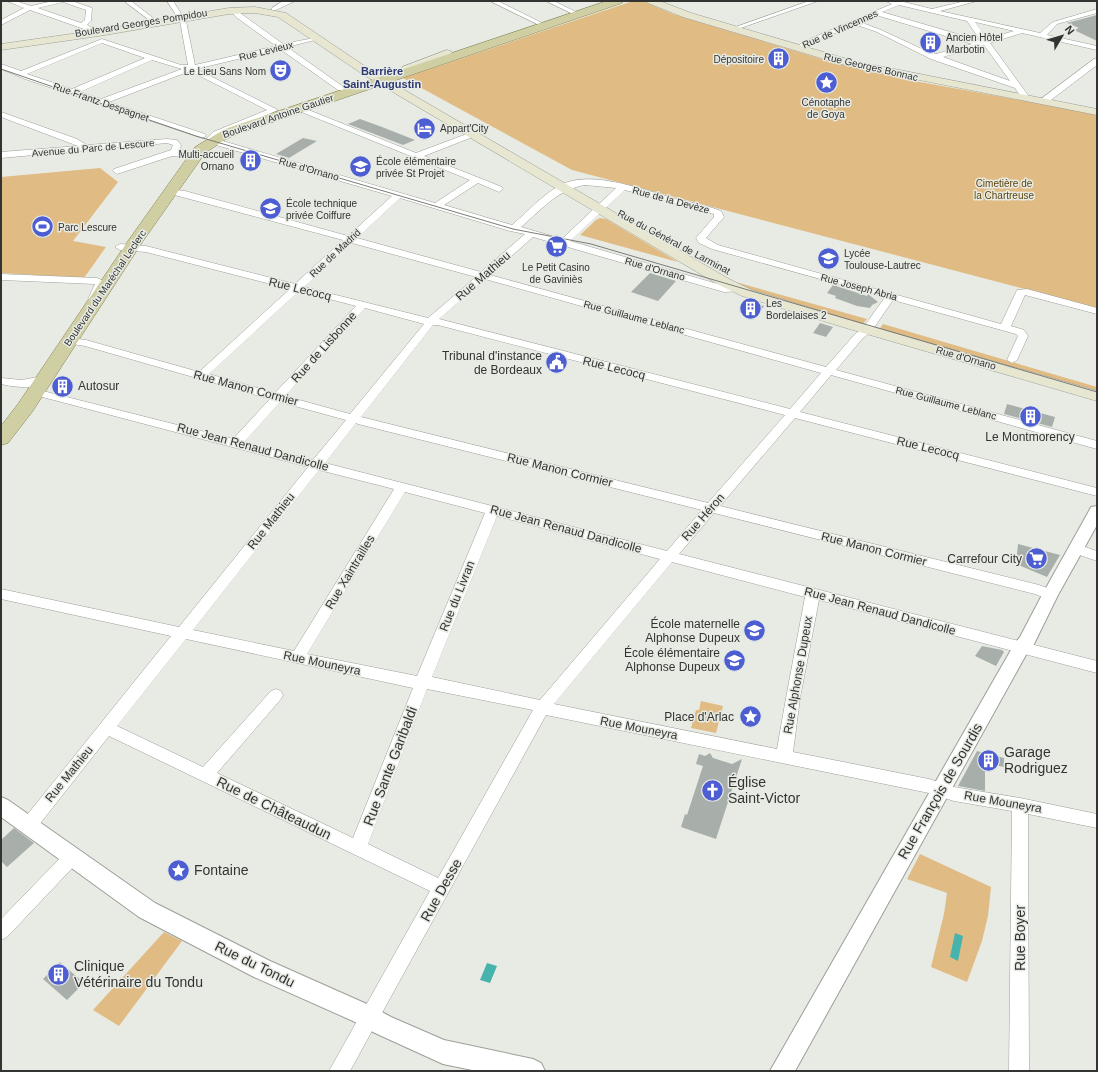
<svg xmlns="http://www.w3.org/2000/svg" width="1098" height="1072" font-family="Arial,sans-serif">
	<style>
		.green { fill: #e0bc84 }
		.water { fill: #46b3ac }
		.building { fill: #a8afab }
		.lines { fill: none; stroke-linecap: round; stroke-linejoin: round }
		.minor-casing { stroke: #9b9f98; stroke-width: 1 }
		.tertiary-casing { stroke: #9b9f98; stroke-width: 2 }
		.secondary-casing { stroke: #9b9f98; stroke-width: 1 }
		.primary-casing { stroke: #848354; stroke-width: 1 }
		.minor { fill: #fff; fill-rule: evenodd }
		.tertiary { fill: #fff; fill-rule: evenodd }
		.secondary { fill: #e7e6d1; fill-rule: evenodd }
		.primary { fill: #d0cea3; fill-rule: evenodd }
		.tram { stroke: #7b7d79; stroke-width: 1 }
		.labels { text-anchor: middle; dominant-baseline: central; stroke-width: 3; stroke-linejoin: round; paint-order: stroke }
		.far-street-label { font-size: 10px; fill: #333432; stroke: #e7ebe4 }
		.far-poi-label { font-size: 10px; fill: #333432; stroke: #e7ebe4; text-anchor: start }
		.far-park-label { font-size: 10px; fill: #5f430c; stroke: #e7ebe4 }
		.far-neighbourhood-label { font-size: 11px; font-weight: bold; fill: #2f3a74; stroke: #e7ebe4 }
		.street-label { font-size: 12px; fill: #333432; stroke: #e7ebe4 }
		.poi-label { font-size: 12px; fill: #333432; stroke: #e7ebe4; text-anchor: end }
		.near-poi-label { font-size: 14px; fill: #333432; stroke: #e7ebe4; text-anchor: start }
		.near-street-label { font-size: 14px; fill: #333432; stroke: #e7ebe4 }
	</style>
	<rect width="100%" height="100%" fill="#e7ebe4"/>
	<path class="green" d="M633 1H643L673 14 835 63 920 82 1097 114V308L572 170 403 78Z
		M100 168 118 182 73 241 106 247 84 278 1 273V177Z
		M600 218 606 219 678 262 580 235 596 220Z
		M725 279 867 319 862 325 750 292Z
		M883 324 1097 387V394L878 331Z
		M701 701 723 706 716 733 691 728 696 710H699Z
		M920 854 991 887 988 916 982 941 967 982 931 967 944 914 947 893 907 879Z
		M164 932 182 941 119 1026 93 1010Z"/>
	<path class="water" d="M955 933 963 936 958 961 950 957Z
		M487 963 497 966 490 983 480 980Z"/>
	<path class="building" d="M1097 15V41L1074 30 1079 28 1067 23Z
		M360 119 382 127 415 140 403 145 348 124Z
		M303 138 317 141 289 158 276 154Z
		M650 273 676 281 658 301 631 292Z
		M833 285 867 296 868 294 878 302 872 305 870 308 857 306 835 298 836 296 827 293Z
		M748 302 764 306 756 317 739 312Z
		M820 323 833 327 826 337 813 333Z
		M58 381 73 383 66 393 53 389Z
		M1007 404 1055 417 1052 427 1004 414Z
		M1018 544 1060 555 1047 577 1016 564Z
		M982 646 1002 650 1004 652 996 666 975 656Z
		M977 751 1004 758V767L985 763V791L958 786Z
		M710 753 713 758 732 764 742 759 716 839 681 827 685 814 687 815 703 766 696 764 699 754 705 756Z
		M14 828 34 843 7 867 1 861V840Z
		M60 962 84 983 67 1000 43 979Z"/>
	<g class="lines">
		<defs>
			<path id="minor" d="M7 1H16L31 6 53 1H72L92 8 91 21 87 25 92 28 85 34H81L80 33 84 29 30 10 1 25V20L24 8ZM63 2 86 10 85 20 81 23 38 8Z
				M124 1H131L157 21 152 22Z
				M167 1H173L186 21 195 65 276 46 236 17 230 10 233 8 283 44 319 37V39L287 47 345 88 344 90H338L280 49 196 69 278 110 219 136 216 139 435 203 470 180 294 109 298 107H301L416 153 472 132 476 134 475 136 424 156 502 187 503 189 499 192 478 183 444 205 512 225C530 210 546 190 568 182 599 172 646 191 677 199 691 203 707 205 721 211L724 217 706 238 718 245 1001 324 1017 290 1027 289 1097 308V314L1025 295 1011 326 1024 330 1028 336 1017 360 1012 363 1007 360 1018 336 1016 334 893 300 871 332 863 338 836 370 1097 441V449L831 375 800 412 1097 488V496L795 418 720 506 1039 585 1055 591 1057 595 1055 599 1050 600 1035 594 714 513 679 554 1097 661V673L819 600 800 698 793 752 929 779 954 787 1020 798 1097 814V828L1028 814 1029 1071H1009L1012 811 954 801 929 793 546 715 350 1071H329L430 891 109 736 35 830 29 832 23 830 21 825 23 820 171 636 1 599V589L179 627 308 467 31 394 29 392 31 390 35 389 233 439 270 399 85 346 66 343 65 341 70 338 86 340 199 372 290 289 146 252 120 250 115 247 120 244 146 246 295 284 343 240 167 193 166 191 167 189 185 191 348 236 392 196 209 143 207 138 213 132 267 110 190 71 109 102 205 134 206 136 202 138 25 79 1 69V64L21 71 102 39 181 65H188L180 21ZM102 43 145 58 72 89 27 74ZM152 60 182 69 101 99 80 92ZM585 185 616 188 562 239 521 227C541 210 558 189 585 185ZM625 190 714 214V217L696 238 699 243 712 249 885 297 863 328 855 334 826 367 490 275 533 237 724 292 743 291 744 289 743 287H728L570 241ZM400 198 510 231 525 234 481 272 357 238ZM352 243 476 277 428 318 304 287ZM485 279 821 373 790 409 439 319ZM299 291 356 306 275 393 209 374ZM365 308 424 324 350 414 285 396ZM433 325H438L785 415 708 503 361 417ZM280 402 346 420 313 460 244 442ZM356 423 358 424 702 510 667 551 325 463ZM319 470 394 489 294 651 193 630ZM405 492 485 513 417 676 307 654ZM497 516 660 559 540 700 432 677ZM672 562 805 597 786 698 777 749 554 704ZM186 639 413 688 353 838 217 773 281 699 283 695 281 691 276 689 271 691 203 767 117 726ZM427 689 533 710 438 878 368 844Z
				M283 1H295L276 10H272V8Z
				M490 1H498L542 23 537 24Z
				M546 1H554L576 12 571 13Z
				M809 1H818L735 30 730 29Z
				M886 1H904V2L932 9 965 1H977L940 11 1040 33 1053 22 1097 9V13L1057 24 1047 35 1097 46V50L1022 33 990 43 1030 98 1026 100H1023L1015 88 931 59 877 32 854 24 800 50H794L793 48 812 38 892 4ZM899 5 967 21 981 41 882 12ZM876 15 972 44 936 54 920 48 881 30 860 22ZM975 22 1014 31 987 39ZM984 45 1010 81 943 57Z
				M1094 59H1097V65L1047 103H1041V99Z
				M1 112 77 139 87 145 167 139 177 140 181 145 180 150 188 151 189 153 185 156H172L117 174 113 171 114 169 171 150 173 145 167 143 1 158V152L78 146 1 117Z
				M1 274 97 278 104 281 105 286 97 301 93 302 88 299 95 284 1 280Z
				M43 376 47 377 49 379C39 391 14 387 1 384V378L22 380Z
				M1076 544 1097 551V561L1071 552 1069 549 1071 546Z
				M72 849 78 852 80 857 78 862 7 937 1 940V919L66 852Z"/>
			<path id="tertiary" d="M1097 506V525L1058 595 1033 646 1027 653 795 1071H770L1015 643 1020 637 1042 595 1089 511 1091 507Z
				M1 797 8 800 155 903 270 961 369 1005 391 1017 444 1040 533 1059 541 1063 545 1071H477L443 1064 375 1033 353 1021 254 977 139 917 1 817Z"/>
			<path id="secondary" d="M646 1H660L691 13 854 61 1097 109V115L848 66 683 17 648 3Z
				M255 7 286 13 372 71 729 279 752 290 856 322 1097 391V401L846 328 742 296 719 285 364 75 278 17 255 13 229 14 99 36 1 50V44L99 30 229 8Z
				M447 50 451 51 452 53 451 55 410 71 406 72 401 69 402 67Z"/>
			<path id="primary" d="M607 1H623L622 3 235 135 226 139 205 153 143 241 32 412 8 443 1 445V426L18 404 128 241 195 147 225 129Z"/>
		</defs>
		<use href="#minor" class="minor-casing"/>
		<use href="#tertiary" class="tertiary-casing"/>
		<use href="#secondary" class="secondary-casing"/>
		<use href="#primary" class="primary-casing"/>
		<use href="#minor" class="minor"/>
		<use href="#tertiary" class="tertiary"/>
		<use href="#secondary" class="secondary"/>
		<use href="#primary" class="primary"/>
		<path class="tram" d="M1 69 196 136 513 229 591 244 1097 392"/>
	</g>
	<defs>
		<symbol id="building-disc" viewBox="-11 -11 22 22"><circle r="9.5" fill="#4d5dd2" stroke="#e7ebe4"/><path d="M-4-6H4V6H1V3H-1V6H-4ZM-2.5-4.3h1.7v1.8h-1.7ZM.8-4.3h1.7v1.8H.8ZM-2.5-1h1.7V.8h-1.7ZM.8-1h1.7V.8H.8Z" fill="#fff"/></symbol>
		<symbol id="theatre-disc" viewBox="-11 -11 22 22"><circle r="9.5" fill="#4d5dd2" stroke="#e7ebe4"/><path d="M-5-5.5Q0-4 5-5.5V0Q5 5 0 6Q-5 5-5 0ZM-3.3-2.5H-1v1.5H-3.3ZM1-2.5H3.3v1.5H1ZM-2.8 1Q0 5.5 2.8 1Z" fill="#fff"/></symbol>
		<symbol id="sight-disc" viewBox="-11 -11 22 22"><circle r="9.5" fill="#4d5dd2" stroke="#e7ebe4"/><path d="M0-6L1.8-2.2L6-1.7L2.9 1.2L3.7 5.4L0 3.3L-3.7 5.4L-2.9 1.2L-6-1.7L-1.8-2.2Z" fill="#fff"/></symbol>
		<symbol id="hotel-disc" viewBox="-11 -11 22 22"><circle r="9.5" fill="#4d5dd2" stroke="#e7ebe4"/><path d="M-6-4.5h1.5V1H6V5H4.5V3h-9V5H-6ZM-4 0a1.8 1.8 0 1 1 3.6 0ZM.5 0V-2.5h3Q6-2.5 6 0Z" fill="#fff"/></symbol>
		<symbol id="school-disc" viewBox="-11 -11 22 22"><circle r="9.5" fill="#4d5dd2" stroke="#e7ebe4"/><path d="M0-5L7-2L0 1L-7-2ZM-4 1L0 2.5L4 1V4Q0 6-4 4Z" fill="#fff"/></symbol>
		<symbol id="stadium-disc" viewBox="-11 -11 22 22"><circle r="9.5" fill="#4d5dd2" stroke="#e7ebe4"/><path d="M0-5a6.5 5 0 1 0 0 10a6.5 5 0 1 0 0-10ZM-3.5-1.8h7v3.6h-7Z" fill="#fff"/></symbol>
		<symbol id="supermarket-disc" viewBox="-11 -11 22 22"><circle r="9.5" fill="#4d5dd2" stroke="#e7ebe4"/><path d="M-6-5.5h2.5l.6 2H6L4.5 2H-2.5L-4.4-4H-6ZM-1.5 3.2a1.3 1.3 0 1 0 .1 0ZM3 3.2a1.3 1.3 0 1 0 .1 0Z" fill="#fff"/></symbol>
		<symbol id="civic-disc" viewBox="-11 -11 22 22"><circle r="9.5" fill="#4d5dd2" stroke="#e7ebe4"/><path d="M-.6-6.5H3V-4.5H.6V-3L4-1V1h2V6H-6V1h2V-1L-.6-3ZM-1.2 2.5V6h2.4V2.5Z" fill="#fff"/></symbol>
		<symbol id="church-disc" viewBox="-11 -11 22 22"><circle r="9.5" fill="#4d5dd2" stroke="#e7ebe4"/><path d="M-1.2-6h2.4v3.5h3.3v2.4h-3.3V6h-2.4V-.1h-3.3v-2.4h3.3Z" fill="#fff"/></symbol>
	</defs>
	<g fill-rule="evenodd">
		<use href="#building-disc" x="918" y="30" width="25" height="25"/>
		<use href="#building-disc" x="766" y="46" width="25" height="25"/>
		<use href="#theatre-disc" x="268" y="58" width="25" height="25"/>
		<use href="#sight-disc" x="814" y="70" width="25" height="25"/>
		<use href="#hotel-disc" x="412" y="116" width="25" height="25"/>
		<use href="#building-disc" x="238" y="148" width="25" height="25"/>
		<use href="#school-disc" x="348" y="154" width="25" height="25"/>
		<use href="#school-disc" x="258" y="196" width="25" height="25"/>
		<use href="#stadium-disc" x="30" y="214" width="25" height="25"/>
		<use href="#supermarket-disc" x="544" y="234" width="25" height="25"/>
		<use href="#school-disc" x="816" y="246" width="25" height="25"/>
		<use href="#building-disc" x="738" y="296" width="25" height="25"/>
		<use href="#civic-disc" x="544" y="350" width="25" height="25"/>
		<use href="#building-disc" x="50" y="374" width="25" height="25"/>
		<use href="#building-disc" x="1018" y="404" width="25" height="25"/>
		<use href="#supermarket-disc" x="1024" y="546" width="25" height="25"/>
		<use href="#school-disc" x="742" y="618" width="25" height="25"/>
		<use href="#school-disc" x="722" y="648" width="25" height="25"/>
		<use href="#sight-disc" x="738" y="704" width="25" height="25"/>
		<use href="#building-disc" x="976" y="748" width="25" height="25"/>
		<use href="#church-disc" x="700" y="778" width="25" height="25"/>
		<use href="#sight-disc" x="166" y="858" width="25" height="25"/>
		<use href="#building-disc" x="46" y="962" width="25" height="25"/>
	</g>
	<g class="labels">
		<g class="far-street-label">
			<text transform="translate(141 23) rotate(-9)">Boulevard Georges Pompidou</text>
			<text transform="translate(840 29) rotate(-24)">Rue de Vincennes</text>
			<text transform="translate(266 51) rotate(-14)">Rue Levieux</text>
			<text transform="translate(871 67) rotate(13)">Rue Georges Bonnac</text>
			<text transform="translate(101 102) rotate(19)">Rue Frantz Despagnet</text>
			<text transform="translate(278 116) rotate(-19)">Boulevard Antoine Gautier</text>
			<text transform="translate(93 148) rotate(-5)">Avenue du Parc de Lescure</text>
			<text transform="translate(309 169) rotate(16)">Rue d'Ornano</text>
			<text transform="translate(671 200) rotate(15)">Rue de la Devèze</text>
			<text transform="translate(674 242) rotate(28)">Rue du Général de Larminat</text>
			<text transform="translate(335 253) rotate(-43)">Rue de Madrid</text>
			<text transform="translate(655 269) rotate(16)">Rue d'Ornano</text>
			<text transform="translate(859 287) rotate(15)">Rue Joseph Abria</text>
			<text transform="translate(105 288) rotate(-56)">Boulevard du Maréchal Leclerc</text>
			<text transform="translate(634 317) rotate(15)">Rue Guillaume Leblanc</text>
			<text transform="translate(966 358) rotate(16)">Rue d'Ornano</text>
			<text transform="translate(946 403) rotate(15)">Rue Guillaume Leblanc</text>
		</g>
		<g class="far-poi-label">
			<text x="946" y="37">Ancien Hôtel<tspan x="946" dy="12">Marbotin</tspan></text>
			<text x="764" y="59" text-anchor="end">Dépositoire</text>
			<text x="266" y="71" text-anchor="end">Le Lieu Sans Nom</text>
			<text x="826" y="102" text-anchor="middle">Cénotaphe<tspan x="826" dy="12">de Goya</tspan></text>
			<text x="440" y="128">Appart'City</text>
			<text x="234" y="154" text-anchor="end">Multi-accueil<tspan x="234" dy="12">Ornano</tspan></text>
			<text x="376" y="161">École élémentaire<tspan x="376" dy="12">privée St Projet</tspan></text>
			<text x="286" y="203">École technique<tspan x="286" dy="12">privée Coiffure</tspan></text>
			<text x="58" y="227">Parc Lescure</text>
			<text x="844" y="253">Lycée<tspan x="844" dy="12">Toulouse-Lautrec</tspan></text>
			<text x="556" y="267" text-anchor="middle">Le Petit Casino<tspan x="556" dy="12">de Gaviniès</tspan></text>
			<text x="766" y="303">Les<tspan x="766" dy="12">Bordelaises 2</tspan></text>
		</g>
		<g class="far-park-label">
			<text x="1004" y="183">Cimetière de<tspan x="1004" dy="12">la Chartreuse</tspan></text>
		</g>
		<g class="far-neighbourhood-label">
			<text x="382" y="71">Barrière<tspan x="382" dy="13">Saint-Augustin</tspan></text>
		</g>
		<g class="street-label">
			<text transform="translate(483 276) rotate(-41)">Rue Mathieu</text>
			<text transform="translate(300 289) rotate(14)">Rue Lecocq</text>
			<text transform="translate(324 347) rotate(-48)">Rue de Lisbonne</text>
			<text transform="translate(614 368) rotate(14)">Rue Lecocq</text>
			<text transform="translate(246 388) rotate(15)">Rue Manon Cormier</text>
			<text transform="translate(253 447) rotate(15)">Rue Jean Renaud Dandicolle</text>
			<text transform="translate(928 448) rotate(14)">Rue Lecocq</text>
			<text transform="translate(560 470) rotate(14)">Rue Manon Cormier</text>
			<text transform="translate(703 517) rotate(-49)">Rue Héron</text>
			<text transform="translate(271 521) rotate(-52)">Rue Mathieu</text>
			<text transform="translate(566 529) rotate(15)">Rue Jean Renaud Dandicolle</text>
			<text transform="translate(874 549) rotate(14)">Rue Manon Cormier</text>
			<text transform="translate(350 572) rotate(-59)">Rue Xaintrailles</text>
			<text transform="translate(457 596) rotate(-68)">Rue du Livran</text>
			<text transform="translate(880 611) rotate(15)">Rue Jean Renaud Dandicolle</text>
			<text transform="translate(322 663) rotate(12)">Rue Mouneyra</text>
			<text transform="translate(798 675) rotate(-80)">Rue Alphonse Dupeux</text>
			<text transform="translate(639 728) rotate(11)">Rue Mouneyra</text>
			<text transform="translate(69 774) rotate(-51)">Rue Mathieu</text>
			<text transform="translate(1003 802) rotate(10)">Rue Mouneyra</text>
		</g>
		<g class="poi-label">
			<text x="542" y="356">Tribunal d'instance<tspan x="542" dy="14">de Bordeaux</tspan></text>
			<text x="78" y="386" text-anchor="start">Autosur</text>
			<text x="1030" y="437" text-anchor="middle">Le Montmorency</text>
			<text x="1022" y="559">Carrefour City</text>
			<text x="740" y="624">École maternelle<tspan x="740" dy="14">Alphonse Dupeux</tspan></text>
			<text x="720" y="653">École élémentaire<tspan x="720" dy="14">Alphonse Dupeux</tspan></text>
			<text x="734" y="717">Place d'Arlac</text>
		</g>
		<g class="near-poi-label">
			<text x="1004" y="752">Garage<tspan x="1004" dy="16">Rodriguez</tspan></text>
			<text x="728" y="782">Église<tspan x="728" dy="16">Saint-Victor</tspan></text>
			<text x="194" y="870">Fontaine</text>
			<text x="74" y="966">Clinique<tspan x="74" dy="16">Vétérinaire du Tondu</tspan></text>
		</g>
		<g class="near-street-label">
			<text transform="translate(390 766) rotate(-69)">Rue Sante Garibaldi</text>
			<text transform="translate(940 791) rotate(-60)">Rue François de Sourdis</text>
			<text transform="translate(274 808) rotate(26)">Rue de Châteaudun</text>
			<text transform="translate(441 890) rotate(-61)">Rue Desse</text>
			<text transform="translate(1020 938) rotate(-90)">Rue Boyer</text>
			<text transform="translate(255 964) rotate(26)">Rue du Tondu</text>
		</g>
	</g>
	<rect width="1098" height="1072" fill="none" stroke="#333432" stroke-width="4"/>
	<g transform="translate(1062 36) rotate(52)" stroke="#e7ebe4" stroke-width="3" paint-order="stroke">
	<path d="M0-3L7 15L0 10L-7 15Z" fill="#333432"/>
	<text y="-6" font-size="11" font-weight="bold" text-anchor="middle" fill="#333432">N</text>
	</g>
</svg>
